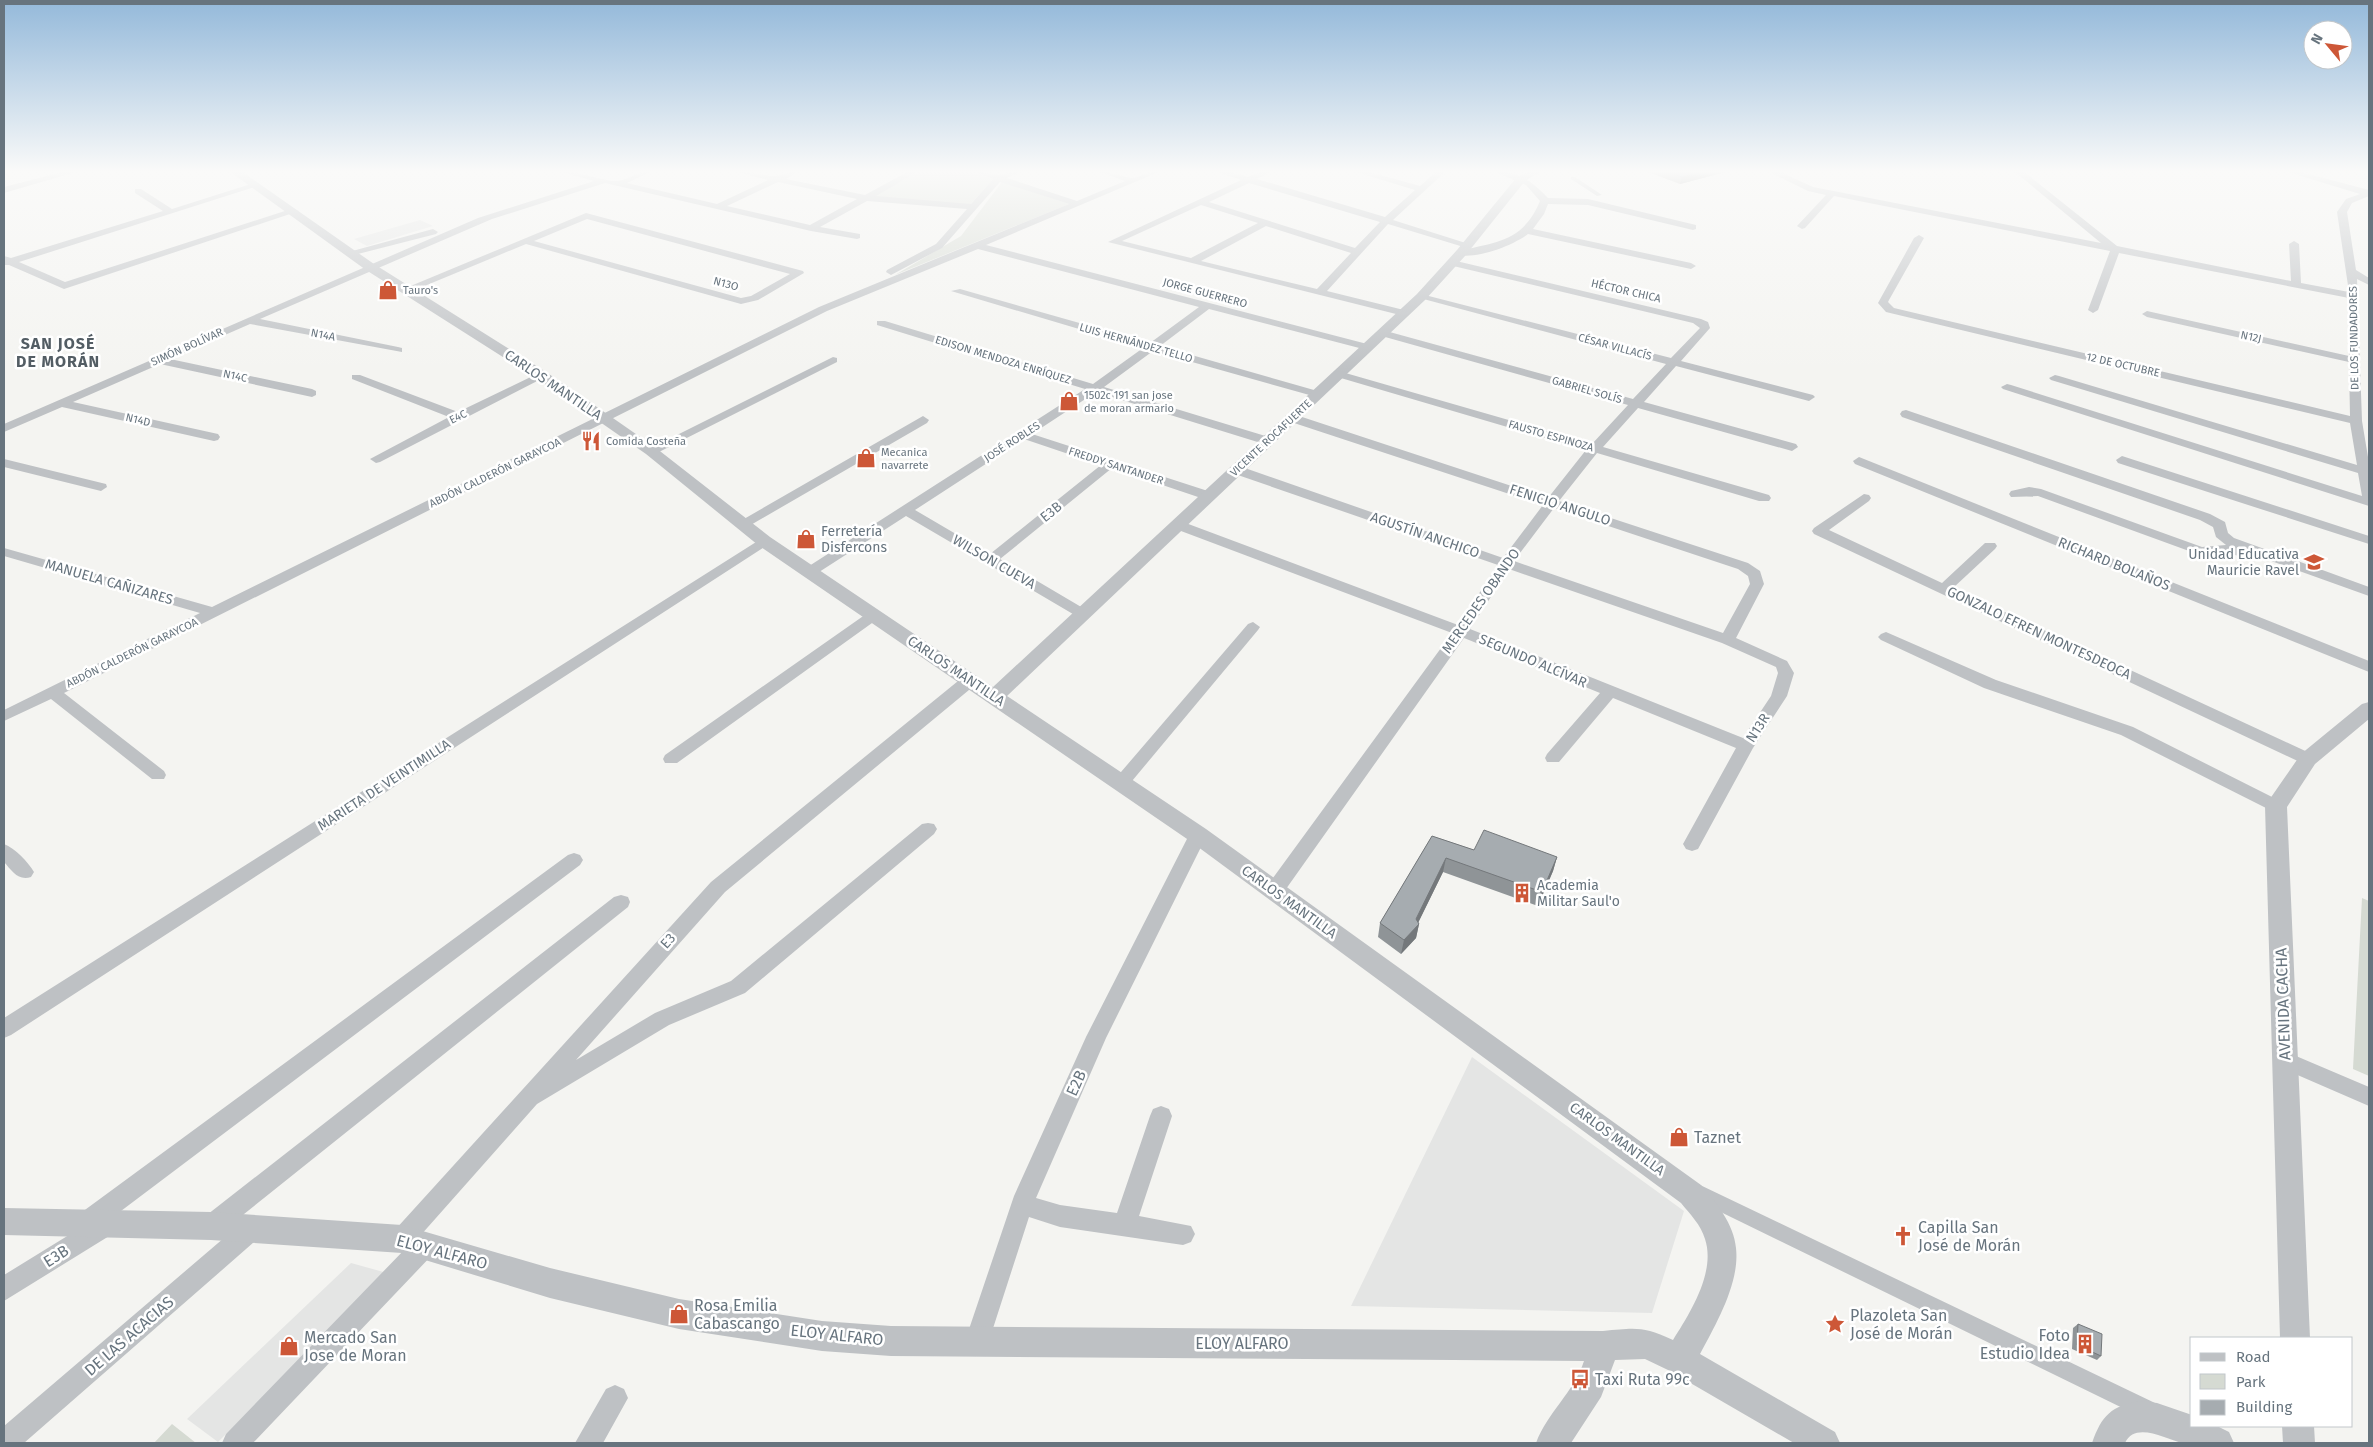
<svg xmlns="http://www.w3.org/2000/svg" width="2373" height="1447" font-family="'Fira Sans',sans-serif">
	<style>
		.built { fill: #e4e5e4 }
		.green { fill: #d5dad2 }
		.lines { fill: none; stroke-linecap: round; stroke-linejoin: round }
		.pedestrian { fill: #bec1c4; fill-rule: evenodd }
		.minor { fill: #bec1c4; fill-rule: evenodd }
		.tertiary { fill: #bec1c4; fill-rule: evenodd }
		.wall { fill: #8f9497 }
		.shaded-wall { fill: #74787b }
		.building { fill: #a6acb0; stroke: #74787b }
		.labels { text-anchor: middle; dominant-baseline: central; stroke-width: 5; stroke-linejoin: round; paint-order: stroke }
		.far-street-label { font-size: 11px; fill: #67747e; stroke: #fff }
		.far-poi-label { font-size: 11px; fill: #67747e; stroke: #fff; text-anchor: start }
		.street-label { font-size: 14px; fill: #67747e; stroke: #fff }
		.poi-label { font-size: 14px; fill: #67747e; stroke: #fff; text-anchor: start }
		.far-district-label { font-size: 16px; font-weight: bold; letter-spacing: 1px; fill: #535d64; stroke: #fff }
		.near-street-label { font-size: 16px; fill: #67747e; stroke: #fff }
		.near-poi-label { font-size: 16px; fill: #67747e; stroke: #fff; text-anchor: start }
	</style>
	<rect width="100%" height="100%" fill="#f4f4f1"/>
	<path class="built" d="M420 220 433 226 367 246 354 239Z
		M1472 1057 1684 1211 1652 1313 1351 1306Z
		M351 1263 387 1273 218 1442 187 1419Z"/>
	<path class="green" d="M920 171H968L993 179 970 205 872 197Z
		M1002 182 1069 204 895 275 961 236Z
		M2362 898 2369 901V1076L2353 1069Z
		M172 1424 196 1443H154Z"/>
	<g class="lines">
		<path class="pedestrian" d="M1571 177H1575L1602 195 1597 196 1571 179Z
			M1698 1184 2155 1403 2158 1410 2155 1417 2148 1420 2141 1417 1692 1198 1689 1192 1692 1186Z"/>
		<path class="minor" d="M66 171H79L4 193V187Z
			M558 171C575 171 607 182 618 181 630 179 639 171 652 171L627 183 717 204 768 180 733 171C745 171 769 177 776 176 785 175 789 171 799 171L786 179 865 195 909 171H919L876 196 971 204 993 179 972 171C981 171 988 174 997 175 1003 175 1013 171 1021 171L1007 178 1077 201 1125 181 1097 171C1108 171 1127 178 1133 178 1143 176 1149 171 1161 171L986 245 1371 345 1373 347 1367 350 1209 309 1160 346 1321 392V396H1313L1153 351 1104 387 1272 438 1274 441 1272 444H1264L1096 392 1032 434 1214 493 1216 496 1209 500 1204 499 1112 468 1000 559 1088 611 1090 614 1088 617H1078L906 516 816 574H806L804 571 806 568 1085 389 877 325V321H885L1093 384 1143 348 951 291 960 289 1150 343 1199 307 978 249 827 311 64 693 164 771 166 775 164 779H152L51 699 4 721V710L200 613 4 556V548L212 607 819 307 1069 204 1000 182 942 248 891 275 886 272 887 270 936 244 967 209 867 201 820 227 860 234V238L857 239 811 231 605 183 492 219 260 319 398 347 402 348V352L250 324 170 359 312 389 316 391V395L312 397 160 364 73 402 218 434 220 437 218 440 214 441 62 407 4 432V424L478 218 594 181ZM778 182 857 199 810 225 727 206ZM1024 439 1101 465 990 554 915 510Z
			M1215 171H1227L1248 177 1262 171H1272L1257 179 1385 217 1415 190 1353 171H1366L1420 186 1437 171H1446L1393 220 1472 245 1467 248 1388 224 1327 291 1408 311V315L1404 316 1108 242 1241 180ZM1249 183 1380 222 1355 248 1209 202ZM1201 205 1258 223 1191 258 1122 241ZM1266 226 1351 253 1317 289 1201 261Z
			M1493 171C1518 171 1532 181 1548 198L1588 199 1696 225V229L1693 230 1588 205 1548 204 1544 214 1533 229 1691 263 1696 266 1691 269 1528 234C1512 246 1477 259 1458 255V251C1496 242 1523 242 1540 201L1526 185Z
			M1767 171H1778L1813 187 2101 243 2014 171H2023L2117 246 2291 281 2289 244 2294 241 2299 244 2301 283 2349 292 2337 212 2346 199 2360 194 2284 171H2297L2369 190V196L2352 203 2347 212 2356 270 2369 278V285L2357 279 2362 421 2369 463V506L2003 389 2001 387 2007 384 2011 385 2362 496 2358 473 2051 380 2049 378 2055 375 2059 376 2357 465 2350 423 1886 312 1878 303 1914 238 1919 235 1924 238 1889 300 1888 302 1894 308 2350 416 2349 362 2147 317 2142 314 2147 311 2349 356V298L2119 253 2098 310 2093 313 2088 310 2110 251 1834 196 1805 228 1802 229 1797 226 1826 195 1808 191Z
			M254 183 261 185 19 262 65 282 291 209 299 211 64 289 9 265H4V256L11 258 163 211 135 193V189H141L172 209Z
			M586 213 803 271 804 273 758 300 741 304 526 244 410 292 401 290ZM587 219 790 274 751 296 741 298 534 241Z
			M433 229 438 232 436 234 350 256 345 253Z
			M1452 260 1701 319 1708 322 1710 328 1681 361 1813 395 1815 397 1809 401 1676 366 1644 402 1796 444 1798 447 1792 451 1638 408 1603 447 1769 495 1771 498 1769 501H1759L1597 453 1559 501 1748 563 1760 571 1764 584 1736 638 1787 661 1794 673 1787 696 1753 748 1698 849 1692 851 1686 849 1683 844 1736 748 1613 698 1559 762H1547L1545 758 1547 754 1600 693 1464 638 1281 896 1274 898 1267 896 1265 891 1267 886 1452 633 1173 528 1171 525 1173 522H1183L1458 625 1498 565 1232 473 1231 470 1232 467H1242L1503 558 1543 505 1288 421 1286 418 1292 414 1296 415 1548 498 1586 450 1334 376 1332 374 1338 371 1342 372 1592 444 1628 405 1378 335 1377 333 1378 331H1386L1633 399 1666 364 1416 297 1421 294 1671 358 1700 328 1693 323 1449 265 1447 263ZM1554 508 1738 569 1748 576 1750 584 1723 633 1514 561ZM1509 569 1722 643 1776 667 1778 673 1771 696 1743 738 1470 629Z
			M833 357 837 358V362L655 454H647L645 451Z
			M541 372 547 375 545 377 380 462 376 463 370 459 449 417 352 379V375H360L458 412Z
			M1906 410 2210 514 2225 522 2228 533 2234 538 2369 587V596L2246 552 2239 556 2227 553 2200 555 2038 496 2011 497 2009 494 2011 491 2029 487 2041 489 2202 547 2226 545 2216 537 2213 527 2200 520 1902 417 1900 414 1902 411Z
			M923 416 929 420 927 423 749 526 744 527 737 523Z
			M2122 456 2369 536V544L2118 463 2116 460Z
			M1859 457 2369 661V672L1855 464 1853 461Z
			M4 459 106 484 107 487 101 491 4 467Z
			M1864 494 1869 495 1871 498 1869 501 1829 530 1942 583 1985 543H1995L1997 546 1995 549 1953 588 2314 755 2316 759 2314 763H2302L1814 534 1812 531 1814 528Z
			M764 537 771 541 769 544 11 1035 4 1038V1018Z
			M874 611 881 615 879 618 677 763H665L663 759 665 755 869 612Z
			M1253 622 1260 627 1258 630 1127 787 1121 789 1115 787 1112 783 1115 779 1248 624Z
			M1886 632 1996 680 2133 727 2282 802 2285 806 2282 810 2276 812 2270 810 2121 735 1984 688 1881 640 1878 637 1881 634Z
			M969 676 975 677 977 681 975 685 725 892 576 1060 655 1013 731 981 922 824 928 823 934 824 937 829 934 834 745 993 669 1025 537 1104 420 1236 426 1234 434 1237 438 1245 434 1253 253 1443H222L226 1434 406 1248 402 1250 394 1247 390 1239 394 1231 711 882 963 677Z
			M1198 828 1204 830 1207 835 1106 1038 1036 1198 1060 1205 1117 1213 1150 1116 1153 1109 1161 1106 1169 1109 1172 1116 1139 1216 1191 1226 1195 1234 1191 1242 1183 1245 1060 1227 1029 1217 986 1350 977 1353 968 1350 965 1341 1014 1196 1086 1037 1189 835 1192 830Z
			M4 844C15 848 28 862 34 872L31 877C18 881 12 871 4 862Z
			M574 853 580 855 583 860 580 865 113 1217 118 1225 114 1233 4 1301V1275L77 1230 74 1223 78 1215 568 855Z
			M621 895 628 897 630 902 628 907 219 1234 211 1237 203 1234 199 1226 203 1218 614 897Z
			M2284 1051 2369 1087V1106L2277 1066 2274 1060 2277 1054Z
			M253 1217 261 1220 265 1228 261 1236 24 1443H4V1426L245 1220Z
			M615 1385 624 1389 628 1398 603 1443H575L606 1389Z"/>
		<path class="tertiary" d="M229 171H241L374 264 546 372 610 416 656 448 770 537 993 687 1417 294 1457 250 1517 177 1529 171H1542L1525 181 1465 256 1425 300 1007 696 1206 829 1701 1185C1716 1202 1734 1224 1736 1248 1740 1283 1716 1324 1700 1354L1835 1432 1840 1443H1794L1668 1370 1645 1359 1615 1360 1601 1397 1571 1443H1536C1547 1413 1574 1392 1584 1361L891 1356 822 1351 679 1329 550 1298 402 1253 211 1240 4 1235V1208L211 1212 402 1225 550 1268 679 1299 822 1321 891 1326 1603 1331C1636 1328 1642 1326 1673 1340 1690 1313 1716 1272 1705 1239 1701 1225 1690 1214 1681 1203L1190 841 758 545 646 454 600 422 536 378 366 270Z
			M2369 702V719L2315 764 2287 807 2310 1338H2280L2265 806 2301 754 2362 704Z
			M2141 1401 2157 1403 2192 1415V1426H2217L2229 1432 2234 1443C2218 1443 2198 1447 2182 1443 2166 1439 2135 1421 2125 1443H2092C2102 1415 2111 1406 2141 1401Z
			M2282 1426H2314L2315 1443H2283Z"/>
	</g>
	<path class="wall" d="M1645 171H1729L1680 184Z
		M1432 836 1474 850 1557 857 1553 871 1538 906 1443 872 1418 923 1419 924 1416 938 1401 954 1378 937 1380 923Z
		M2078 1324 2101 1356 2097 1360 2072 1349 2073 1328Z"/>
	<path class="shaded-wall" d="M1705 171H1729L1680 184 1682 177Z
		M1557 857 1553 871 1538 906 1542 892Z
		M1446 858 1443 872 1416 927 1419 924 1416 938 1401 954 1404 940 1416 919Z"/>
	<path class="building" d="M1665 171H1705L1682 177Z
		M1484 830 1557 857 1542 892 1446 858 1416 919 1419 924 1404 940 1380 923 1432 836 1474 850Z
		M2078 1324 2102 1334 2101 1356 2077 1345Z"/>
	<linearGradient id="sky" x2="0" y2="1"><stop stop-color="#94b9da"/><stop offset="0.46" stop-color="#fafaf9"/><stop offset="1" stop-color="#fafaf9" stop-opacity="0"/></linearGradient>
	<rect width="2373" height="373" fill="url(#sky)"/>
	<defs>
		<symbol id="shop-bare" viewBox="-9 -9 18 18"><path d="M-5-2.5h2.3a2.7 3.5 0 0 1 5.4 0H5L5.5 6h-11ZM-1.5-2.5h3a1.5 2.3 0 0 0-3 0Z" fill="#cd5737" stroke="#fff" stroke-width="2.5" paint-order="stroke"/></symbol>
		<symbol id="restaurant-bare" viewBox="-9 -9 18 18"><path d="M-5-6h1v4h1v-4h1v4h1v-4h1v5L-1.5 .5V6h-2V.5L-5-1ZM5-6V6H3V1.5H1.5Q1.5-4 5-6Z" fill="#cd5737" stroke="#fff" stroke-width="2.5" paint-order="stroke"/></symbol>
		<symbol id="school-bare" viewBox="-9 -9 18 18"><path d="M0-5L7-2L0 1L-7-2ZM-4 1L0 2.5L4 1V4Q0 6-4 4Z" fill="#cd5737" stroke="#fff" stroke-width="2.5" paint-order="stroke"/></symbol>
		<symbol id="building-bare" viewBox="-9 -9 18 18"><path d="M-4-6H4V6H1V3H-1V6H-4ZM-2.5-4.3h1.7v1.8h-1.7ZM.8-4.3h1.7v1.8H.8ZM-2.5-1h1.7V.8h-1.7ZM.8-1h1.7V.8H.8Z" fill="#cd5737" stroke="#fff" stroke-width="2.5" paint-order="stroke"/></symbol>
		<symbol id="church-bare" viewBox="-9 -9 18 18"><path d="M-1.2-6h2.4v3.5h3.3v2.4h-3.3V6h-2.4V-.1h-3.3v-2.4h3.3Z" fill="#cd5737" stroke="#fff" stroke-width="2.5" paint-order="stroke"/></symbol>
		<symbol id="sight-bare" viewBox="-9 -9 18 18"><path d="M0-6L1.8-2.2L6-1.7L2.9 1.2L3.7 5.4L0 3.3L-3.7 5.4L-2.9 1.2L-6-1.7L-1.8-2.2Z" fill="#cd5737" stroke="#fff" stroke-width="2.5" paint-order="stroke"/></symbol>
		<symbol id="bus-bare" viewBox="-9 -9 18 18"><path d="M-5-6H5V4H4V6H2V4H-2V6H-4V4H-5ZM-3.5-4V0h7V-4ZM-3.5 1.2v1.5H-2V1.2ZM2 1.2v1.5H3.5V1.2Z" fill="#cd5737" stroke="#fff" stroke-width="2.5" paint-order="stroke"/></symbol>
	</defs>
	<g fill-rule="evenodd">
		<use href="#shop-bare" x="374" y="276" width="28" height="28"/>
		<use href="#shop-bare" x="1055" y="387" width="28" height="28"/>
		<use href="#restaurant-bare" x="577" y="427" width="28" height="28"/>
		<use href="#shop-bare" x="852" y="444" width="28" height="28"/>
		<use href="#shop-bare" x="792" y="525" width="28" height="28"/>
		<use href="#school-bare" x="2300" y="548" width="28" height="28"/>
		<use href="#building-bare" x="1508" y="879" width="28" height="28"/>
		<use href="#shop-bare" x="1665" y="1123" width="28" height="28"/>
		<use href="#church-bare" x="1889" y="1222" width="28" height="28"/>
		<use href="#shop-bare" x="665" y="1300" width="28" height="28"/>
		<use href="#sight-bare" x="1821" y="1310" width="28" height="28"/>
		<use href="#building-bare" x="2071" y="1330" width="28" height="28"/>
		<use href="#shop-bare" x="275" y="1332" width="28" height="28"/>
		<use href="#bus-bare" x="1566" y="1365" width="28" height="28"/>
	</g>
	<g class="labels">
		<g class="far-street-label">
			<text transform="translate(726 284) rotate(15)">N13O</text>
			<text transform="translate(1626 291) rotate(13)">HÉCTOR CHICA</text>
			<text transform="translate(1205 293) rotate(15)">JORGE GUERRERO</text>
			<text transform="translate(323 335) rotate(11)">N14A</text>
			<text transform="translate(2251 337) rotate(12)">N12J</text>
			<text transform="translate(2354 338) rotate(-91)">DE LOS FUNDADORES</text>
			<text transform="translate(1136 343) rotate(16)">LUIS HERNÁNDEZ TELLO</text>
			<text transform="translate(187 347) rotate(-24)">SIMÓN BOLÍVAR</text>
			<text transform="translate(1615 347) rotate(15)">CÉSAR VILLACÍS</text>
			<text transform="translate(1003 360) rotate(17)">EDISON MENDOZA ENRÍQUEZ</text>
			<text transform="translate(2123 365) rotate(13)">12 DE OCTUBRE</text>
			<text transform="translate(235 376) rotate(12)">N14C</text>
			<text transform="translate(1587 390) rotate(16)">GABRIEL SOLÍS</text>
			<text transform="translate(458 417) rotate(-27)">E4C</text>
			<text transform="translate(138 420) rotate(13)">N14D</text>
			<text transform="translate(1551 436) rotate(16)">FAUSTO ESPINOZA</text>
			<text transform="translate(1271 438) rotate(-43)">VICENTE ROCAFUERTE</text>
			<text transform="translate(1012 442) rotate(-33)">JOSÉ ROBLES</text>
			<text transform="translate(1116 466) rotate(18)">FREDDY SANTANDER</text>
			<text transform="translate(495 473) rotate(-26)">ABDÓN CALDERÓN GARAYCOA</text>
			<text transform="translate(132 653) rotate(-26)">ABDÓN CALDERÓN GARAYCOA</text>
		</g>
		<g class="far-poi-label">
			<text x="403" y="290">Tauro's</text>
			<text x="1084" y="395">1502c 191 san jose<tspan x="1084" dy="13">de moran armario</tspan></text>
			<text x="606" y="441">Comida Costeña</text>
			<text x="881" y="452">Mecanica<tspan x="881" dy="13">navarrete</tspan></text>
		</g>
		<g class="street-label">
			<text transform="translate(553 385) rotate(34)">CARLOS MANTILLA</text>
			<text transform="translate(1560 505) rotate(18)">FENICIO ANGULO</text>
			<text transform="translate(1051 512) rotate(-39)">E3B</text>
			<text transform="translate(1425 535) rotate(19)">AGUSTÍN ANCHICO</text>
			<text transform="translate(994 562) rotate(30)">WILSON CUEVA</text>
			<text transform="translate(2114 564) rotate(22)">RICHARD BOLAÑOS</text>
			<text transform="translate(109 582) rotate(16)">MANUELA CAÑIZARES</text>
			<text transform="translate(1481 601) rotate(-55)">MERCEDES OBANDO</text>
			<text transform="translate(2039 633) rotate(25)">GONZALO EFREN MONTESDEOCA</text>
			<text transform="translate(1533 661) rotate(23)">SEGUNDO ALCÍVAR</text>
			<text transform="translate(956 671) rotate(34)">CARLOS MANTILLA</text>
			<text transform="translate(1758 728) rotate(-57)">N13R</text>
			<text transform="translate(384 785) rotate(-33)">MARIETA DE VEINTIMILLA</text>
			<text transform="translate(1289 902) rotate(36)">CARLOS MANTILLA</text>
			<text transform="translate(668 941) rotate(-48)">E3</text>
			<text transform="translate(1617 1139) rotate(36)">CARLOS MANTILLA</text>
		</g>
		<g class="poi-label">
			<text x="821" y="531">Ferretería<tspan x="821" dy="16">Disfercons</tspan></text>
			<text x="2299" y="554" text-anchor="end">Unidad Educativa<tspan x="2299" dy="16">Mauricie Ravel</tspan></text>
			<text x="1537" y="885">Academia<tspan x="1537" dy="16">Militar Saul'o</tspan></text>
		</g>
		<g class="far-district-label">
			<text x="58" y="343">SAN JOSÉ<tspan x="58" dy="18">DE MORÁN</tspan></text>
		</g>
		<g class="near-street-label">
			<text transform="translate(2283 1004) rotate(-92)">AVENIDA CACHA</text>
			<text transform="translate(1076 1083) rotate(-66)">E2B</text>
			<text transform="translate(442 1252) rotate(15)">ELOY ALFARO</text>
			<text transform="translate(56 1256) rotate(-32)">E3B</text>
			<text transform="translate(837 1335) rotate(6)">ELOY ALFARO</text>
			<text transform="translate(129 1336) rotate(-41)">DE LAS ACACIAS</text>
			<text x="1242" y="1343">ELOY ALFARO</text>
		</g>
		<g class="near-poi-label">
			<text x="1694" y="1137">Taznet</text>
			<text x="1918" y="1227">Capilla San<tspan x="1918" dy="18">José de Morán</tspan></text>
			<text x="694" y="1305">Rosa Emilia<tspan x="694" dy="18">Cabascango</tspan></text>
			<text x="1850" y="1315">Plazoleta San<tspan x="1850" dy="18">José de Morán</tspan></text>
			<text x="2070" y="1335" text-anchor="end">Foto<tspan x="2070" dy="18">Estudio Idea</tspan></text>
			<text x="304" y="1337">Mercado San<tspan x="304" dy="18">Jose de Moran</tspan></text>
			<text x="1595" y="1379">Taxi Ruta 99c</text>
		</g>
	</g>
	<rect width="2373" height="1447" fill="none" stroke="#67747e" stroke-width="10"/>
	<rect x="2190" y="1337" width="162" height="90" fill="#ffffff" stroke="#c2c7cb"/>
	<rect x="2200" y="1353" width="25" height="8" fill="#bec1c4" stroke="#c2c7cb"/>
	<text x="2236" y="1362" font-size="15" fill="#67747e">Road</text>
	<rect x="2200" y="1374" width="25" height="15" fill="#d5dad2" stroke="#c2c7cb"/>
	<text x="2236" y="1387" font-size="15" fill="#67747e">Park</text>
	<rect x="2200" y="1400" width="25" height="15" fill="#a6acb0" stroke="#c2c7cb"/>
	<text x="2236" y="1412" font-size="15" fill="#67747e">Building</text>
	<g transform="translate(2328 45) rotate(299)"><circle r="24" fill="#ffffff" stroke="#c2c7cb"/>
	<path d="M0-4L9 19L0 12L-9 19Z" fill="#cd5737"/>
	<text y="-8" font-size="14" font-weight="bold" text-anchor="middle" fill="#67747e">N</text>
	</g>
</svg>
